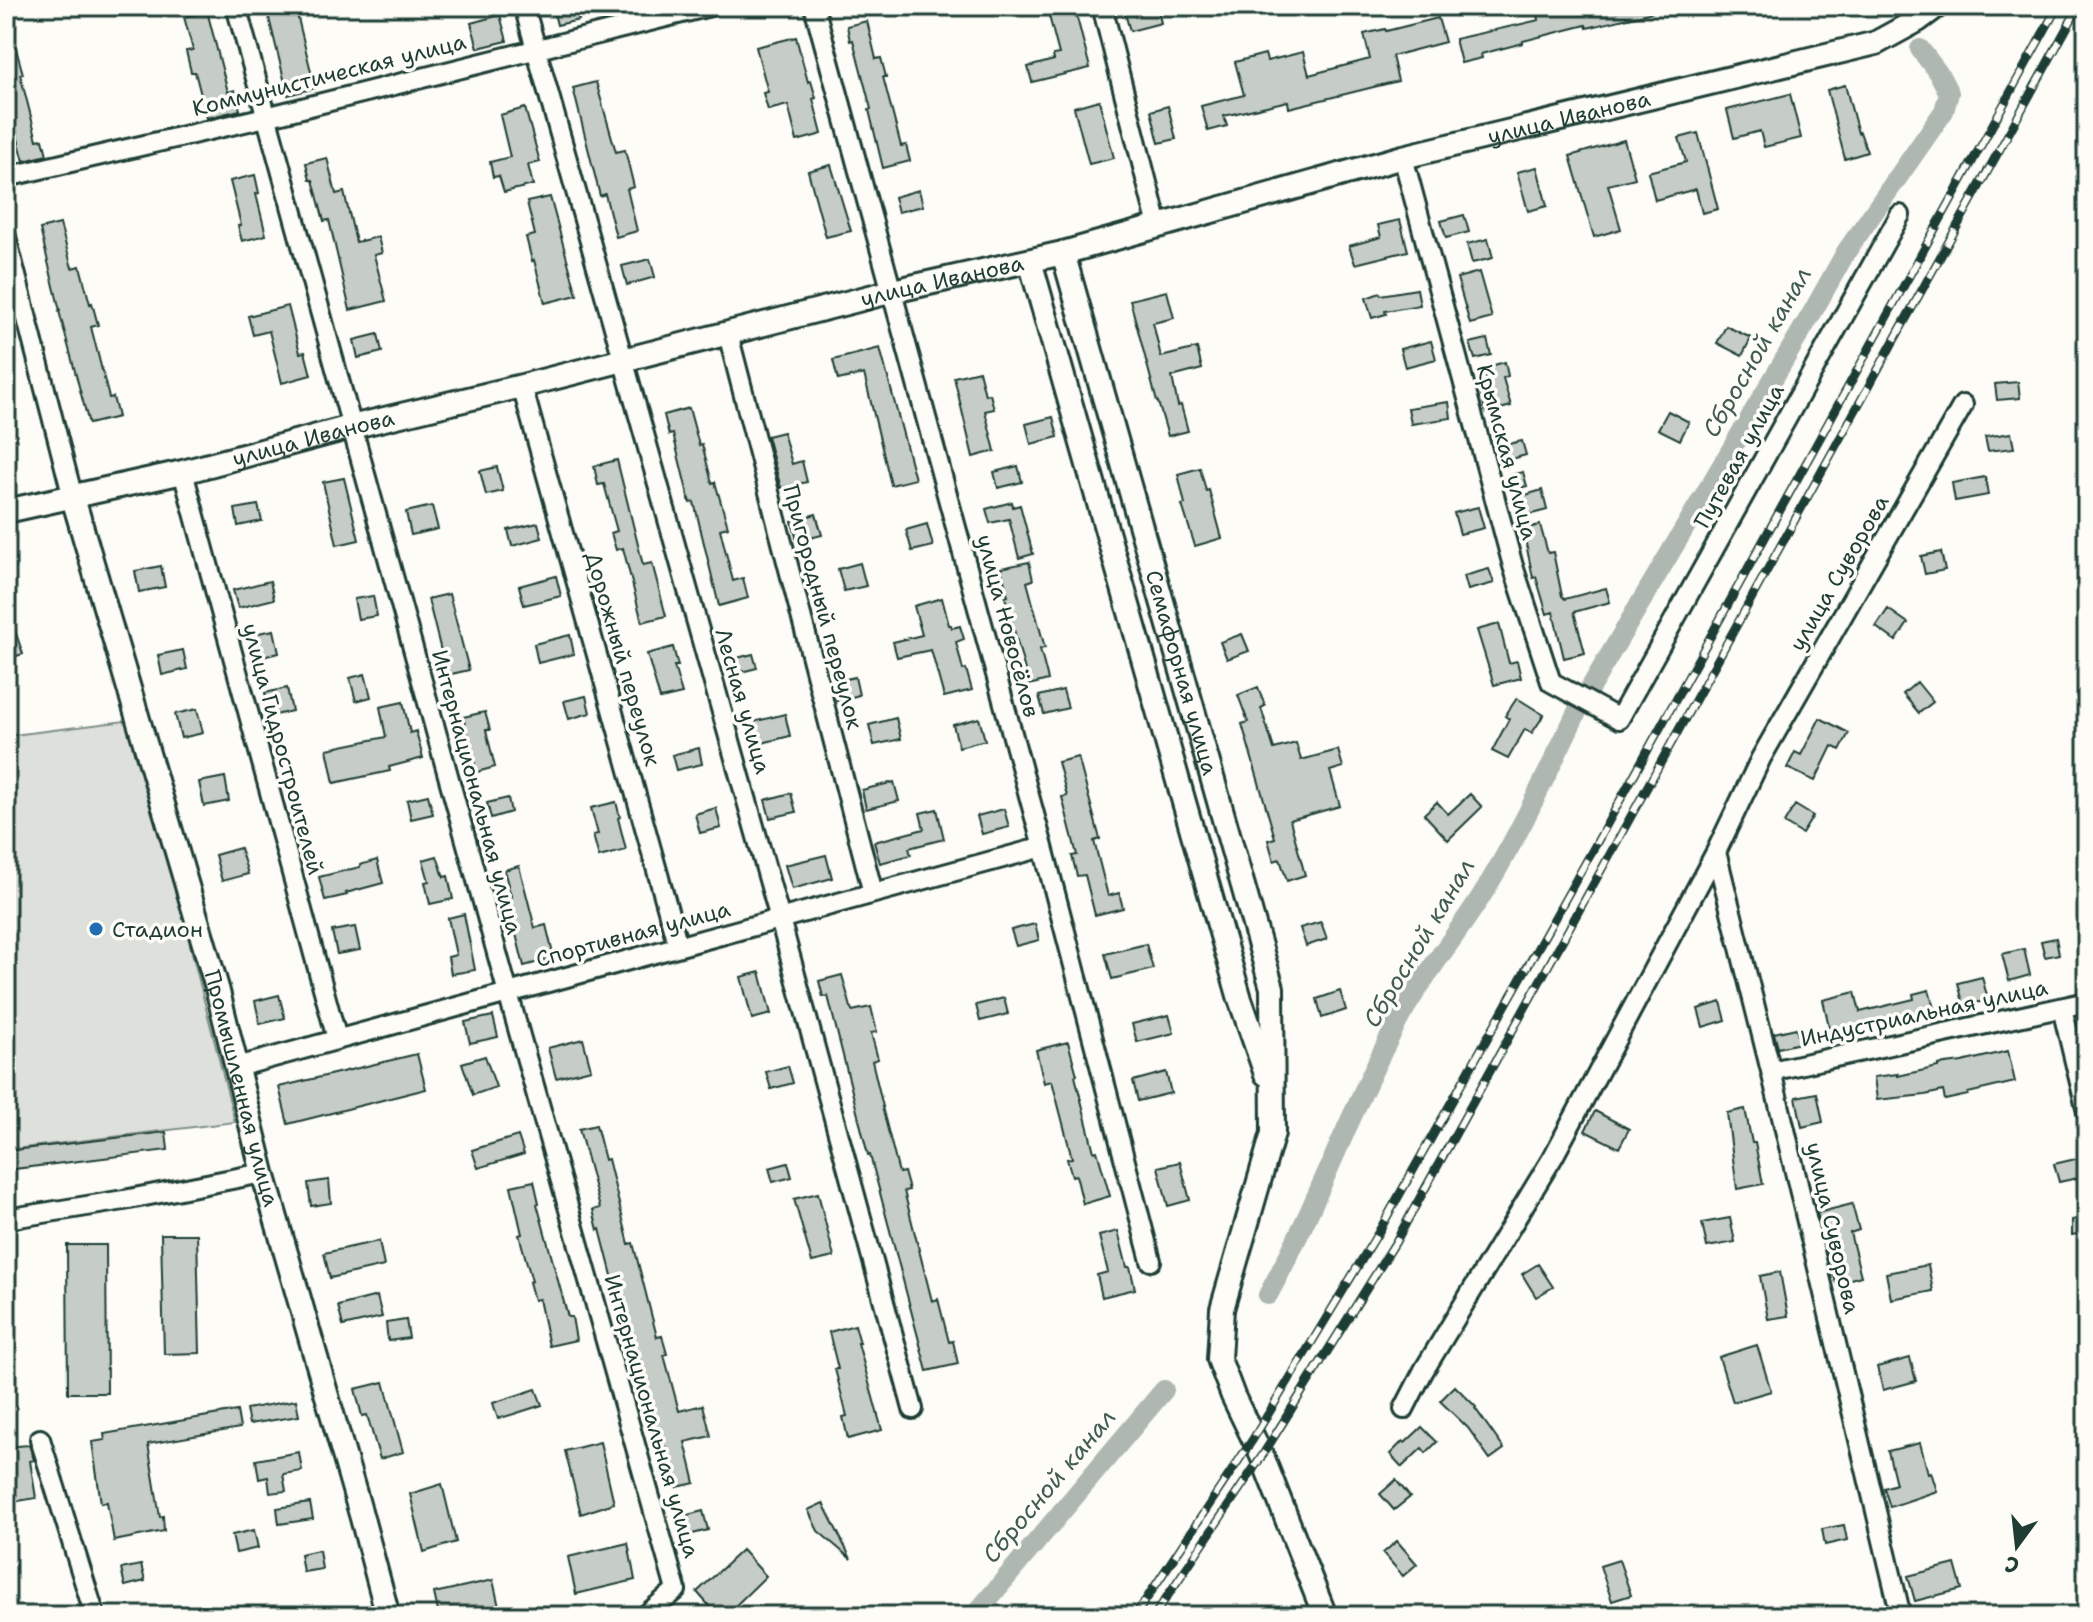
<svg xmlns="http://www.w3.org/2000/svg" width="2093" height="1622" font-family="'Shantell Sans',sans-serif">
	<style>
		.green { fill: #dde0db; stroke: #7e8e88; stroke-width: 2 }
		.lines { fill: none; stroke-linecap: round; stroke-linejoin: round }
		.canal { stroke: #aeb8b1; stroke-width: 20 }
		.building { fill: #c6cdc7; stroke: #1f3d34; stroke-width: 2 }
		.minor-casing { stroke: #1f3d34; stroke-width: 24 }
		.tertiary-casing { stroke: #1f3d34; stroke-width: 28 }
		.minor { stroke: #fdfcf7; stroke-width: 18 }
		.tertiary { stroke: #fdfcf7; stroke-width: 22 }
		.rail-casing { stroke: #1f3d34; stroke-width: 9 }
		.rail { stroke: #fdfcf7; stroke-width: 6; stroke-dasharray: 18; stroke-linecap: butt }
		.poi-dot { fill: #1f6fb2; stroke: #fdfcf7; stroke-width: 3 }
		.labels { text-anchor: middle; dominant-baseline: central; stroke-width: 7; stroke-linejoin: round; paint-order: stroke }
		.street-label { font-size: 22px; fill: #1f3d34; stroke: #fdfcf7 }
		.poi-label { font-size: 22px; fill: #1f3d34; stroke: #fdfcf7; text-anchor: start }
		.water-label { font-size: 24px; font-style: italic; fill: #435c53; stroke: #fdfcf7 }
	</style>
	<rect width="100%" height="100%" fill="#fdfcf7"/>
	<filter id="ink" filterUnits="userSpaceOnUse"><feTurbulence type="fractalNoise" baseFrequency=".0125" numOctaves="2"/><feDisplacementMap in="SourceGraphic" scale="16" xChannelSelector="R" yChannelSelector="G"/><feConvolveMatrix kernelMatrix="1 2 1 2 8 2 1 2 1" color-interpolation-filters="sRGB"/></filter>
	<g filter="url(#ink)">
		<path class="green" d="M133 720 235 1122 6 1150V736Z"/>
		<g class="lines">
			<path class="canal" d="M1590 688 1812 313 1846 252 1944 111 1949 93 1939 74 1920 49
				M1268 1295C1318 1204 1352 1105 1402 1014 1425 974 1455 937 1480 898 1518 838 1548 771 1579 708
				M974 1616 1164 1390"/>
		</g>
		<path class="building" d="M266 6H295L315 88 288 95Z
			M565 6H575L579 20 557 25 553 9Z
			M1074 6 1090 68 1032 82 1028 67 1054 60 1053 55 1059 54 1048 12Z
			M1123 6H1157L1161 23 1130 31Z
			M1570 6H1652L1653 12 1587 28 1586 25 1523 41V43L1481 54 1482 58 1461 63 1455 39 1539 20 1538 14Z
			M207 11 228 92 235 90 240 110 207 118 195 72H191L186 51 193 50 184 17Z
			M500 15 507 41 478 48 471 23Z
			M1438 18 1445 42 1392 56 1398 81 1289 108 1288 101 1224 116 1227 126 1208 131 1201 106 1244 95 1235 62 1265 54 1267 61 1303 52 1309 75 1370 59 1364 34 1385 29 1386 31Z
			M867 21 876 59 881 58 886 77H883L901 146 906 145 910 161 883 168 869 110 871 109 853 40 850 41 847 26Z
			M6 31H11L23 74H20L37 140 43 139 47 155 24 161 13 121 6 123Z
			M796 37 808 82 811 81 816 98 813 99 822 134 797 141 788 105 768 110 763 93 768 92 756 47Z
			M596 82 616 152 625 150 634 187 627 189 637 231 616 237 605 194 600 196 573 88Z
			M1845 85 1858 133 1860 132 1867 152 1845 159 1827 90Z
			M1790 94 1801 138 1764 147 1760 131 1734 138 1727 110Z
			M1099 100 1114 158 1089 164 1074 107Z
			M1168 106 1176 139 1159 143 1151 111Z
			M525 108 540 162 528 165 533 185 504 192 499 176 493 177 490 162 510 157 500 115Z
			M1698 133 1718 209 1702 213 1696 189 1655 200 1648 172 1686 162 1679 138Z
			M1624 140 1635 178 1608 185 1621 229 1594 237 1570 156Z
			M327 158 336 194 344 192 356 242 378 237 382 253 374 255 386 301 350 310 329 220 324 221 313 180H310L306 163Z
			M831 165 851 231 826 237 808 171Z
			M1537 167 1547 206 1528 211 1517 172Z
			M255 175 259 193 256 194 266 235 242 241 238 226 241 225 230 181Z
			M919 190 923 206 898 212 894 197Z
			M550 197 577 295 545 303 534 260 532 261 526 237 535 235 527 202Z
			M1464 215 1469 232 1446 238 1441 221Z
			M1400 220 1408 251 1355 264 1349 246 1381 237 1378 225Z
			M60 224 72 268 80 266 90 304 92 303 98 325 91 327 109 398 113 397 118 417 89 424 59 311H60L40 229Z
			M1488 239 1493 258 1472 263 1467 244Z
			M650 259 655 277 627 285 622 266Z
			M1479 272 1492 318 1470 324 1457 278Z
			M1417 289 1420 305 1385 311 1386 314 1372 318 1366 298 1380 293 1381 295Z
			M1167 291 1174 318 1153 323 1161 357 1197 348 1202 369 1172 377 1178 406 1181 405 1188 431 1168 436 1158 402H1157L1130 300Z
			M288 306 300 353 305 352 311 375 282 383 269 331 253 335 248 316Z
			M1726 326 1751 338 1742 356 1717 343Z
			M378 334 382 352 358 358 354 340Z
			M1487 339 1491 355 1475 359 1470 343Z
			M1431 341 1436 359 1405 367 1400 349Z
			M880 348 915 479 891 485 864 374 838 380 833 360Z
			M1505 362 1508 376 1503 378 1511 406 1486 413 1480 390 1489 388 1483 368Z
			M979 371 985 395 990 394 994 409 985 411 995 451 973 457 954 377Z
			M2018 382 2020 398 1997 400 1995 384Z
			M1449 402 1451 418 1411 424 1408 408Z
			M689 408 699 445 702 444 712 483 715 482 728 527 720 529 733 581 743 578 748 598 719 606 694 502 690 503 673 434 669 435 664 415Z
			M1668 411 1689 422 1680 440 1658 429Z
			M1053 417 1058 437 1031 444 1026 424Z
			M783 432 792 464 802 461 807 482 781 488 767 436Z
			M2011 433 2014 448 1988 451 1985 437Z
			M1522 441 1526 455 1508 460 1504 445Z
			M617 460 643 565 652 563 666 616 642 622 623 548 616 550 611 533 617 531 604 484 598 485 594 466Z
			M1018 466 1022 482 998 488 994 472Z
			M497 467 503 491 486 495 480 471Z
			M1200 468 1206 491 1209 490 1222 538 1195 546 1182 505 1185 504 1178 474Z
			M1523 472 1527 486 1512 490 1507 476Z
			M1985 477 1988 495 1955 501 1952 483Z
			M344 478 359 540 337 545 323 482Z
			M1542 490 1547 510 1524 516 1519 497Z
			M1012 502 1013 507 1020 505 1033 554 1019 558 1009 519 990 523 986 509Z
			M258 505 262 521 238 526 235 509Z
			M432 506 438 529 411 535 406 512Z
			M1478 507 1484 528 1460 534 1454 513Z
			M816 514 822 535 797 541 792 521Z
			M538 523 542 538 512 546 508 530Z
			M927 524 933 546 912 551 906 530Z
			M1540 525 1548 553 1553 552 1562 596 1565 599 1606 588 1610 602 1574 612 1585 653 1564 658 1553 612 1547 614 1536 577 1533 578 1523 529Z
			M1941 552 1945 570 1925 574 1921 556Z
			M1029 562 1033 580 1027 582 1045 648 1040 649 1048 680 1029 685 1005 597 1008 596 1001 568Z
			M860 563 866 586 844 591 838 569Z
			M161 566 165 587 139 592 135 571Z
			M1489 569 1494 583 1468 590 1464 576Z
			M556 576 561 596 524 605 519 586Z
			M270 581 274 599 238 608 233 590Z
			M449 594 469 670 447 675 428 599Z
			M373 596 377 616 358 619 354 599Z
			M942 598 949 625H951L952 628 960 626 964 639 956 642 963 670 966 669 972 690 944 697 931 650 897 657 893 642 922 635 914 606Z
			M1888 609 1908 623 1896 641 1876 627Z
			M6 613H9L23 654 6 659Z
			M1499 624 1509 663 1517 661 1521 678 1494 685 1477 630Z
			M274 630 279 653 258 658 253 634Z
			M1242 634 1249 651 1227 659 1220 642Z
			M570 635 574 654 538 663 534 644Z
			M673 647 678 666H674L682 694 660 699 647 654Z
			M183 650 187 669 162 675 158 655Z
			M753 654 757 668 737 673 733 659Z
			M365 674 371 697 356 701 350 678Z
			M855 677 859 695 837 701 832 682Z
			M1917 682 1933 702 1919 713 1903 694Z
			M1258 687 1265 706 1261 708 1274 749 1296 743 1301 760 1338 750 1343 767 1330 771 1340 806 1290 820 1305 875 1287 881 1280 859 1274 861 1268 840 1275 838 1242 724 1248 722 1238 695Z
			M287 688 292 711 271 716 265 693Z
			M1063 690 1068 708 1044 714 1039 696Z
			M586 696 590 713 569 719 564 701Z
			M1517 698 1544 715 1532 733 1525 729 1508 759 1492 751 1509 719 1505 716Z
			M403 702 410 733 416 731 423 758 389 767 390 771 334 783 327 749 386 737 380 707Z
			M197 709 203 733 181 738 175 714Z
			M485 712 490 730H486L495 767 477 772 463 717Z
			M785 714 790 736 758 744 753 722Z
			M896 718 901 739 874 745 869 725Z
			M979 718 985 740 959 747 953 725Z
			M1820 718 1849 733 1840 750 1832 746 1815 781 1787 768 1795 752 1801 755Z
			M699 748 702 764 676 770 672 755Z
			M1078 757 1100 839 1094 841 1108 896 1119 893 1123 908 1095 915 1085 875 1077 876 1072 856 1077 855 1062 797 1067 796 1058 762Z
			M225 777 229 801 204 806 199 782Z
			M894 782 899 801 866 809 862 790Z
			M791 793 796 812 770 818 765 800Z
			M1470 794 1482 807 1448 840 1424 814 1437 802 1448 814Z
			M428 795 433 814 411 819 407 800Z
			M508 798 511 812 491 818 487 803Z
			M616 802 620 817 618 818 626 850 599 857 593 835 598 834 591 808Z
			M1795 805 1813 816 1802 834 1784 823Z
			M716 808 721 828 700 833 695 814Z
			M937 809 944 839 909 848 911 855 880 863 874 842 924 829 920 813Z
			M1004 809 1009 827 982 834 977 816Z
			M240 848 248 874 222 881 215 855Z
			M826 855 832 878 792 889 785 865Z
			M437 856 444 877 448 876 453 899 430 904 425 882 429 881 423 860Z
			M377 860 383 883 346 893 347 895 325 900 319 877 360 867V865Z
			M519 866 535 928 546 925 554 958 524 966 512 918 508 919 504 902 512 900 504 870Z
			M464 914 475 970 451 974 448 957 456 955 448 918Z
			M1321 922 1327 939 1306 946 1300 928Z
			M1035 924 1039 940 1016 946 1011 930Z
			M355 927 360 950 337 954 332 931Z
			M2056 938 2059 954 2045 957 2041 941Z
			M1146 944 1153 969 1112 979 1105 954Z
			M2024 949 2030 975 2009 981 2002 954Z
			M760 972 771 1014 752 1019 741 977Z
			M842 975 852 1011 871 1007 877 1032 871 1033 878 1059 872 1061 883 1107H882L899 1173 904 1172 909 1190 904 1191 932 1301 938 1299 949 1342 953 1341 958 1364 927 1371 870 1155H868L828 996 823 997 819 981Z
			M1982 977 1988 1000 1964 1006 1958 983Z
			M1929 990 1935 1012 1879 1026 1878 1023 1831 1035 1823 1000 1855 992 1860 1012 1914 999 1913 994Z
			M1340 991 1346 1010 1322 1018 1317 999Z
			M279 995 285 1018 260 1024 255 1001Z
			M1004 998 1008 1014 980 1021 976 1005Z
			M1721 1002 1726 1020 1703 1027 1698 1009Z
			M1169 1015 1174 1033 1137 1042 1132 1024Z
			M493 1016 498 1037 470 1043 465 1022Z
			M1796 1028 1800 1043 1778 1048 1774 1033Z
			M583 1039 591 1069 556 1078 548 1048Z
			M1068 1042 1077 1075 1075 1076 1094 1152 1097 1151 1110 1196 1083 1204 1076 1175 1072 1176 1067 1159 1072 1158 1052 1081 1044 1083 1036 1050Z
			M2008 1051 2015 1082 1968 1093V1095L1945 1100 1943 1091 1925 1095 1877 1100 1874 1077 1898 1074V1076L1938 1067V1065L1962 1062Z
			M417 1054 426 1089 288 1124 279 1087Z
			M485 1056 496 1087 473 1095 462 1063Z
			M788 1066 793 1083 771 1089 766 1072Z
			M1166 1072 1171 1093 1138 1101 1133 1081Z
			M1817 1093 1823 1122 1802 1127 1796 1097Z
			M1745 1109 1752 1143H1755L1763 1184 1737 1189 1727 1113Z
			M1595 1111 1629 1129 1619 1148 1585 1131Z
			M596 1125 605 1160 608 1159 629 1244 633 1243 657 1337 662 1336 667 1354 664 1355 679 1411 703 1405 711 1436 685 1442 695 1483 677 1487 667 1447 661 1448 640 1361 637 1362 619 1290 616 1291 600 1229 598 1230 593 1210 600 1208 579 1129Z
			M166 1132 168 1150 6 1170V1151Z
			M518 1136 524 1154 478 1168 472 1150Z
			M2084 1157 2087 1176 2059 1182 2054 1164Z
			M1180 1162 1190 1200 1168 1206 1158 1167Z
			M788 1163 792 1177 773 1182 769 1168Z
			M329 1180 331 1203 311 1206 308 1183Z
			M534 1181 539 1203 537 1204 568 1317H572L576 1340 549 1346 539 1299 534 1300 529 1282 532 1281 519 1235 522 1234 511 1186Z
			M818 1193 834 1257 812 1262 794 1199Z
			M1852 1204 1859 1230 1850 1233 1861 1276 1836 1283 1817 1213Z
			M2085 1217 2087 1232 2072 1235V1220Z
			M1730 1218 1735 1242 1707 1247 1702 1223Z
			M1118 1231 1127 1267H1130L1135 1289 1102 1297 1097 1275 1108 1272 1099 1236Z
			M161 1234H197L200 1353 164 1354Z
			M379 1241 384 1266 330 1278 324 1253Z
			M67 1245H106L107 1393H68Z
			M1538 1264 1553 1287 1536 1297 1522 1274Z
			M1928 1265 1933 1291 1891 1299 1886 1273Z
			M1780 1272 1788 1316 1768 1319 1760 1276Z
			M377 1296 382 1317 343 1326 338 1306Z
			M406 1320 409 1338 388 1341 386 1323Z
			M855 1325 860 1343H858L882 1430 848 1439 843 1417 847 1416 835 1369H838L829 1332Z
			M1757 1345 1771 1391 1733 1402 1719 1357Z
			M1910 1358 1916 1381 1883 1390 1877 1367Z
			M384 1382 403 1452 380 1459 367 1415 362 1416 355 1389Z
			M1455 1386 1476 1407 1475 1408 1504 1449 1490 1459 1468 1428 1440 1401Z
			M536 1389 542 1405 498 1419 493 1403Z
			M296 1400 299 1416 249 1424 246 1409Z
			M237 1411 240 1428 148 1444 160 1517 163 1516 164 1531 114 1541 107 1502 101 1503 92 1442 105 1440 104 1434Z
			M1422 1427 1437 1442 1426 1453 1422 1448 1402 1467 1390 1454 1403 1441 1405 1443Z
			M600 1442 614 1503 581 1514 565 1451Z
			M1920 1443 1928 1473 1931 1472 1937 1491 1890 1507 1884 1488 1896 1484 1888 1451Z
			M29 1445 34 1460 30 1461 36 1498 6 1503V1447Z
			M299 1452 302 1471 283 1474 286 1491 270 1493 268 1477 259 1479 256 1460Z
			M1396 1480 1410 1497 1394 1510 1380 1494Z
			M442 1484 456 1542 424 1552 410 1494Z
			M310 1503 313 1519 279 1524 277 1508Z
			M823 1503 851 1559 818 1531 808 1510Z
			M703 1511 708 1530 681 1537 676 1518Z
			M1844 1525 1847 1540 1825 1545 1822 1529Z
			M254 1530 258 1548 236 1553 232 1535Z
			M1397 1541 1417 1564 1403 1576 1383 1553Z
			M628 1543 635 1580 576 1594 568 1557Z
			M319 1550 322 1569 303 1572 300 1554Z
			M742 1550 766 1576 725 1616H718L697 1592Z
			M1619 1560 1631 1595 1612 1601 1600 1566Z
			M1955 1564 1962 1589 1915 1601 1908 1576Z
			M141 1565 145 1581 125 1586 121 1569Z
			M493 1580 501 1616H439L434 1593Z"/>
		<g class="lines">
			<defs>
				<path id="minor" d="M236 6 508 993 676 1590 645 1616
					M524 6 780 919 913 1409
					M814 6 1043 847 1151 1261
					M1102 6 1158 226
					M1403 157 1513 566 1551 682 1619 719 1900 215
					M6 177 266 117 710 6
					M6 237 73 498
					M728 334 873 893
					M522 386 678 946
					M183 472 337 1039
					M1716 852 1771 1071 1901 1616
					M2062 1008 2087 1112
					M237 1067 1043 847
					M1771 1071 2087 1002
					M6 1219 124 1200 263 1173
					M1404 1409 1424 1370 1553 1157 1716 852 1761 758 1963 405
					M40 1439 95 1616"/>
				<g id="tertiary">
					<path id="s1" d="M1063 253 1272 988 1273 1133 1222 1309 1219 1359 1233 1396 1262 1456 1325 1616"/>
					<path d="M1030 261 1240 999 1266 1074"/>
					<path id="s2" d="M73 498 217 988 263 1173 362 1518 388 1616"/>
					<path id="s3" d="M6 509 11 510 183 472 351 427 522 386 893 291 1063 253 1403 157 1876 43 1918 20 1937 6"/>
				</g>
			</defs>
			<use href="#minor" class="minor-casing"/>
			<use href="#tertiary" class="tertiary-casing"/>
			<use href="#minor" class="minor"/>
			<use href="#tertiary" class="tertiary"/>
			<defs>
				<path id="rail" d="M1135 1616 1253 1439 1378 1233 1596 844 2058 6
					M1154 1616 1262 1456 1395 1243 2079 6"/>
			</defs>
			<use href="#rail" class="rail-casing"/>
			<use href="#rail" class="rail"/>
		</g>
	</g>
	<circle class="poi-dot" cx="96" cy="929" r="8"/>
	<g class="labels">
		<g class="street-label">
			<text transform="translate(329 75) rotate(-14)">Коммунистическая улица</text>
			<text stroke="none"><textPath href="#s3" startOffset="1612">улица Иванова</textPath></text>
			<text stroke="none"><textPath href="#s3" startOffset="964">улица Иванова</textPath></text>
			<text stroke="none"><textPath href="#s3" startOffset="316">улица Иванова</textPath></text>
			<text transform="translate(1507 452) rotate(75)">Крымская улица</text>
			<text transform="translate(1739 456) rotate(-61)">Путевая улица</text>
			<text transform="translate(1839 573) rotate(-60)">улица Суворова</text>
			<text transform="translate(823 607) rotate(75)">Пригородный переулок</text>
			<text transform="translate(1008 626) rotate(75)">улица Новосёлов</text>
			<text transform="translate(623 659) rotate(74)">Дорожный переулок</text>
			<text stroke="none"><textPath href="#s1" startOffset="436">Семафорная улица</textPath></text>
			<text transform="translate(743 701) rotate(74)">Лесная улица</text>
			<text transform="translate(283 749) rotate(75)">улица Гидростроителей</text>
			<text transform="translate(477 792) rotate(75)">Интернациональная улица</text>
			<text transform="translate(633 934) rotate(-15)">Спортивная улица</text>
			<text transform="translate(1924 1013) rotate(-12)">Индустриальная улица</text>
			<text stroke="none"><textPath href="#s2" startOffset="614">Промышленная улица</textPath></text>
			<text transform="translate(1833 1228) rotate(77)">улица Суворова</text>
			<text transform="translate(652 1416) rotate(74)">Интернациональная улица</text>
		</g>
		<g class="poi-label">
			<text x="112" y="929">Стадион</text>
		</g>
		<g class="water-label">
			<text transform="translate(1757 352) rotate(-60)">Сбросной канал</text>
			<text transform="translate(1419 943) rotate(-59)">Сбросной канал</text>
			<text transform="translate(1049 1486) rotate(-50)">Сбросной канал</text>
		</g>
	</g>
	<rect width="2093" height="1622" fill="none" stroke="#fdfcf7" stroke-width="32"/>
	<rect x="16" y="16" width="2061" height="1590" fill="none" stroke="#1f3d34" stroke-width="3" filter="url(#ink)"/>
	<g transform="translate(2017 1546) rotate(195)" stroke="#fdfcf7" stroke-width="6" paint-order="stroke">
	<path d="M0-6L14 30L0 20L-14 30Z" fill="#1f3d34"/>
	<text y="-12" font-size="22" font-weight="bold" text-anchor="middle" fill="#1f3d34">С</text>
	</g>
</svg>
